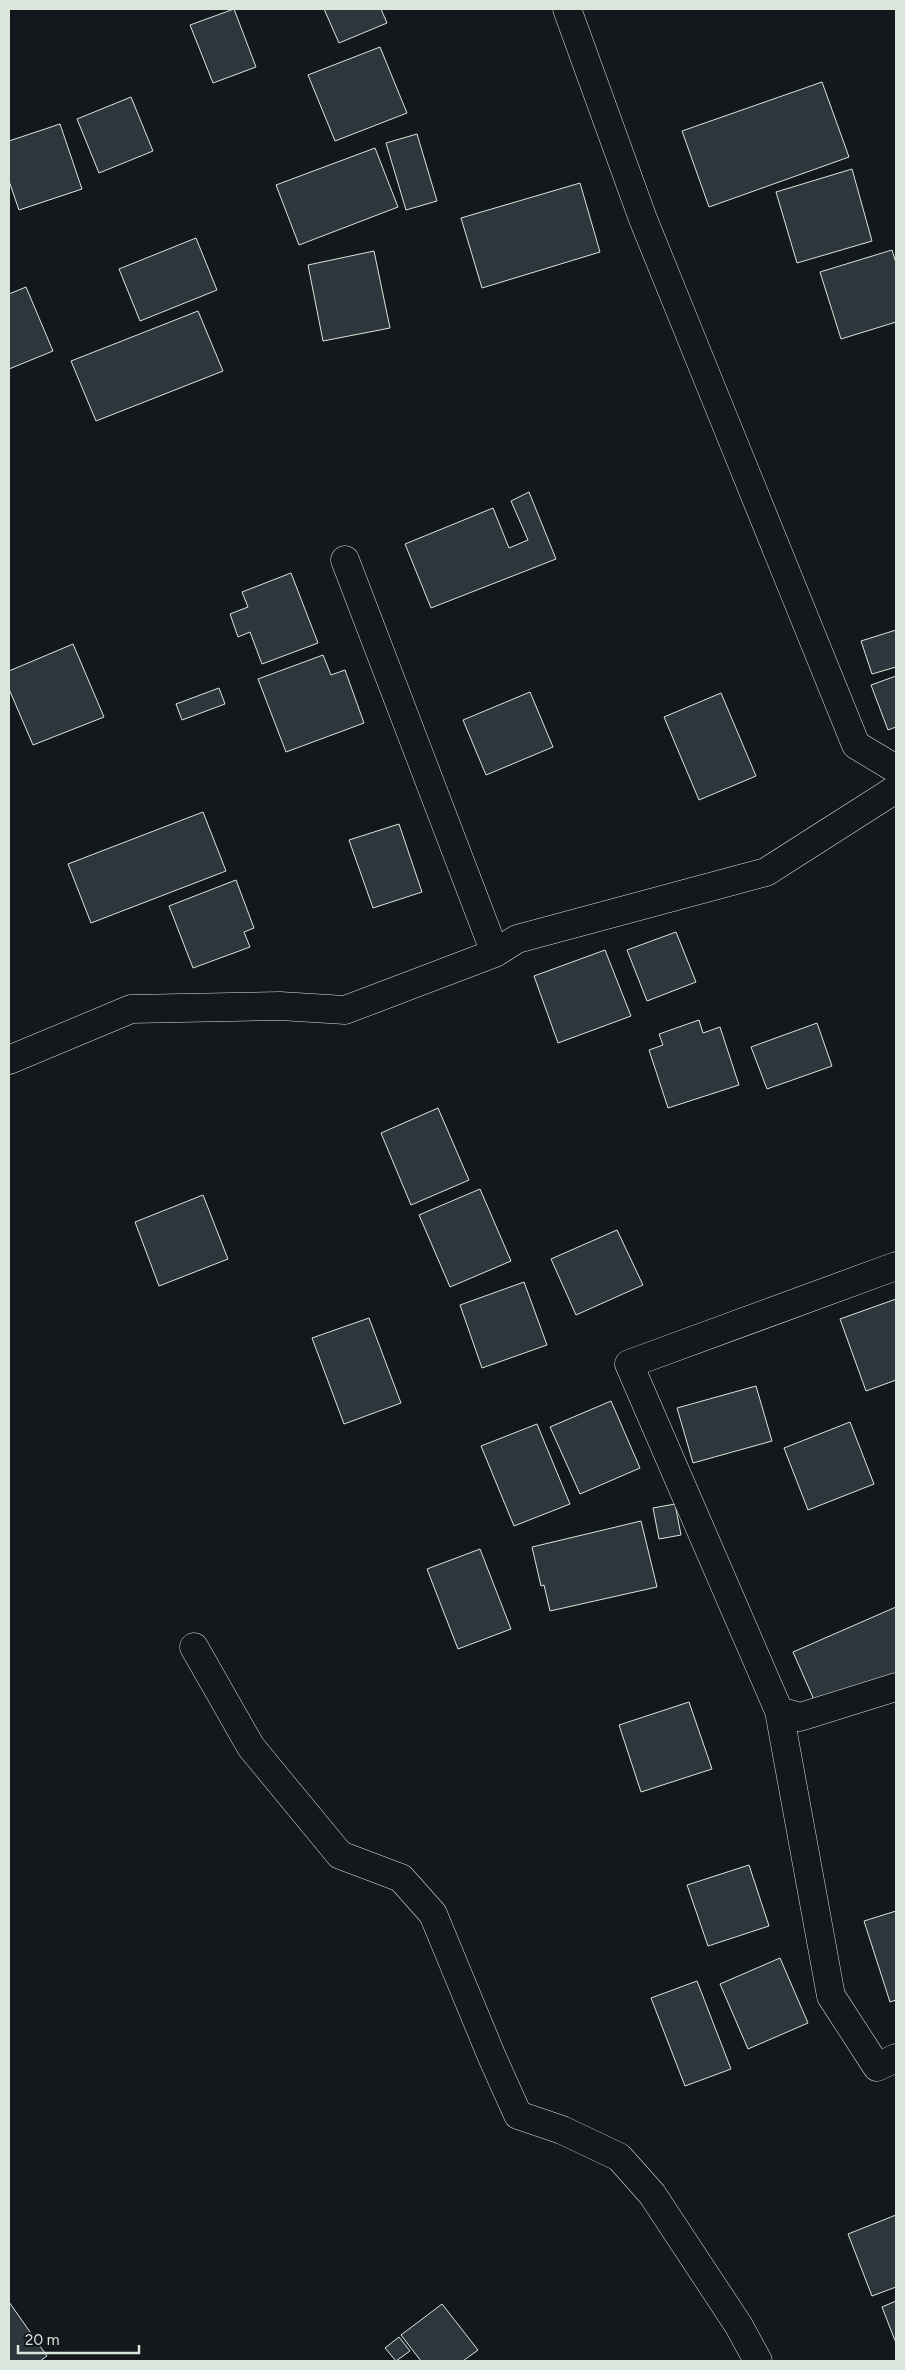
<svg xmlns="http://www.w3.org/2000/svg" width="905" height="2370" font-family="Figtree,sans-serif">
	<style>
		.building { fill: #2c363c; stroke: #d8e6dc }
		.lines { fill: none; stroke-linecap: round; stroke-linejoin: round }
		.street-casing { stroke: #d8e6dc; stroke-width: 29 }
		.street { stroke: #14181c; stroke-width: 28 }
	</style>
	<rect width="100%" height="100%" fill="#14181c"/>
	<path class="building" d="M234 9 256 67 213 83 190 25Z
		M324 9H381L387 23 339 43Z
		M380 47 407 113 335 141 308 75Z
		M822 82 849 157 709 207 682 131Z
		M131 97 153 151 99 173 77 119Z
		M60 124 82 189 19 210 9 181V141Z
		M417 134 437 201 406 210 386 143Z
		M375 148 398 207 299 245 276 185Z
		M852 169 872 241 797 263 776 192Z
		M580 183 600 252 482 288 461 218Z
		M196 238 217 290 140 321 119 269Z
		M892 250 896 263V322L841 339 820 272Z
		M374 251 390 328 323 341 308 265Z
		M26 287 53 351 9 369V294Z
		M198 311 223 371 96 421 71 361Z
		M529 492 556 559 431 608 405 544 493 508 509 548 528 540 511 501Z
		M291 573 318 643 262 664 250 632 238 637 230 614 248 607 242 592Z
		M896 630V667L872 674 861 641Z
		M73 644 104 717 33 745 9 689V671Z
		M323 655 331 675 345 670 364 723 286 752 258 679Z
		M896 676V727L888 730 871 685Z
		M219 688 225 704 182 720 176 704Z
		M530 692 553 747 486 775 463 720Z
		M721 693 756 776 699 800 664 717Z
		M203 812 226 871 91 923 68 864Z
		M399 824 422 892 373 908 349 840Z
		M236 880 254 928 244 932 250 947 193 968 169 906Z
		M676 932 696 982 647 1001 627 950Z
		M605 950 631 1016 558 1043 534 976Z
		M699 1020 703 1033 720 1027 739 1085 668 1108 649 1050 663 1045 659 1034Z
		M817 1023 832 1066 767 1089 751 1047Z
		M438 1108 469 1180 411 1205 381 1133Z
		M480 1189 511 1261 450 1287 419 1215Z
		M203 1195 228 1259 159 1286 135 1222Z
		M617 1230 643 1285 576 1315 551 1259Z
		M524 1282 547 1345 482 1368 460 1305Z
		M896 1299V1380L866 1391 840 1319Z
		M369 1318 401 1403 344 1424 312 1338Z
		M756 1386 772 1441 693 1463 677 1408Z
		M611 1401 640 1468 580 1494 550 1427Z
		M850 1422 874 1484 808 1510 784 1448Z
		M537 1424 570 1504 514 1526 481 1446Z
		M675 1504 681 1535 659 1539 653 1508Z
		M641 1521 657 1587 550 1611 544 1585 541 1586 532 1547Z
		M480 1549 511 1629 458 1649 427 1569Z
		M896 1607V1675L818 1709 793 1652Z
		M689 1702 712 1769 641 1792 619 1725Z
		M749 1865 769 1926 708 1946 687 1885Z
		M896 1911V2000L890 2002 864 1921Z
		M780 1958 808 2023 748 2049 720 1984Z
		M697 1981 731 2069 685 2086 651 1998Z
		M896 2215V2287L872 2296 848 2234Z
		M896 2301V2343L882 2307Z
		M9 2302 47 2356 40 2361H9Z
		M442 2304 478 2350 463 2361H421L401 2335Z
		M399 2337 410 2351 396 2361 385 2348Z"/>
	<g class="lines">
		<defs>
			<path id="street" d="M567 9 643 219 856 745 896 769
				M345 560 495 953
				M9 1060 131 1009 280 1006 345 1010 495 953 517 939 766 872 896 789
				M896 1266 629 1364 779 1711 800 1717 896 1687
				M194 1647 251 1747 340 1855 401 1878 433 1914 492 2057 518 2115 562 2130 619 2157 652 2194 739 2326 758 2361
				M779 1711 831 1996 877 2067 896 2058"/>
		</defs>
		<use href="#street" class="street-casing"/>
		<use href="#street" class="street"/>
	</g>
	<rect width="905" height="2370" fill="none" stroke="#d8e6dc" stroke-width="20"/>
	<path d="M18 2345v8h121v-8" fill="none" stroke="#d8e6dc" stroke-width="2.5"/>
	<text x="25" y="2345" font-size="15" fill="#d8e6dc" stroke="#14181c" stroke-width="4" paint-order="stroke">20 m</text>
</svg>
